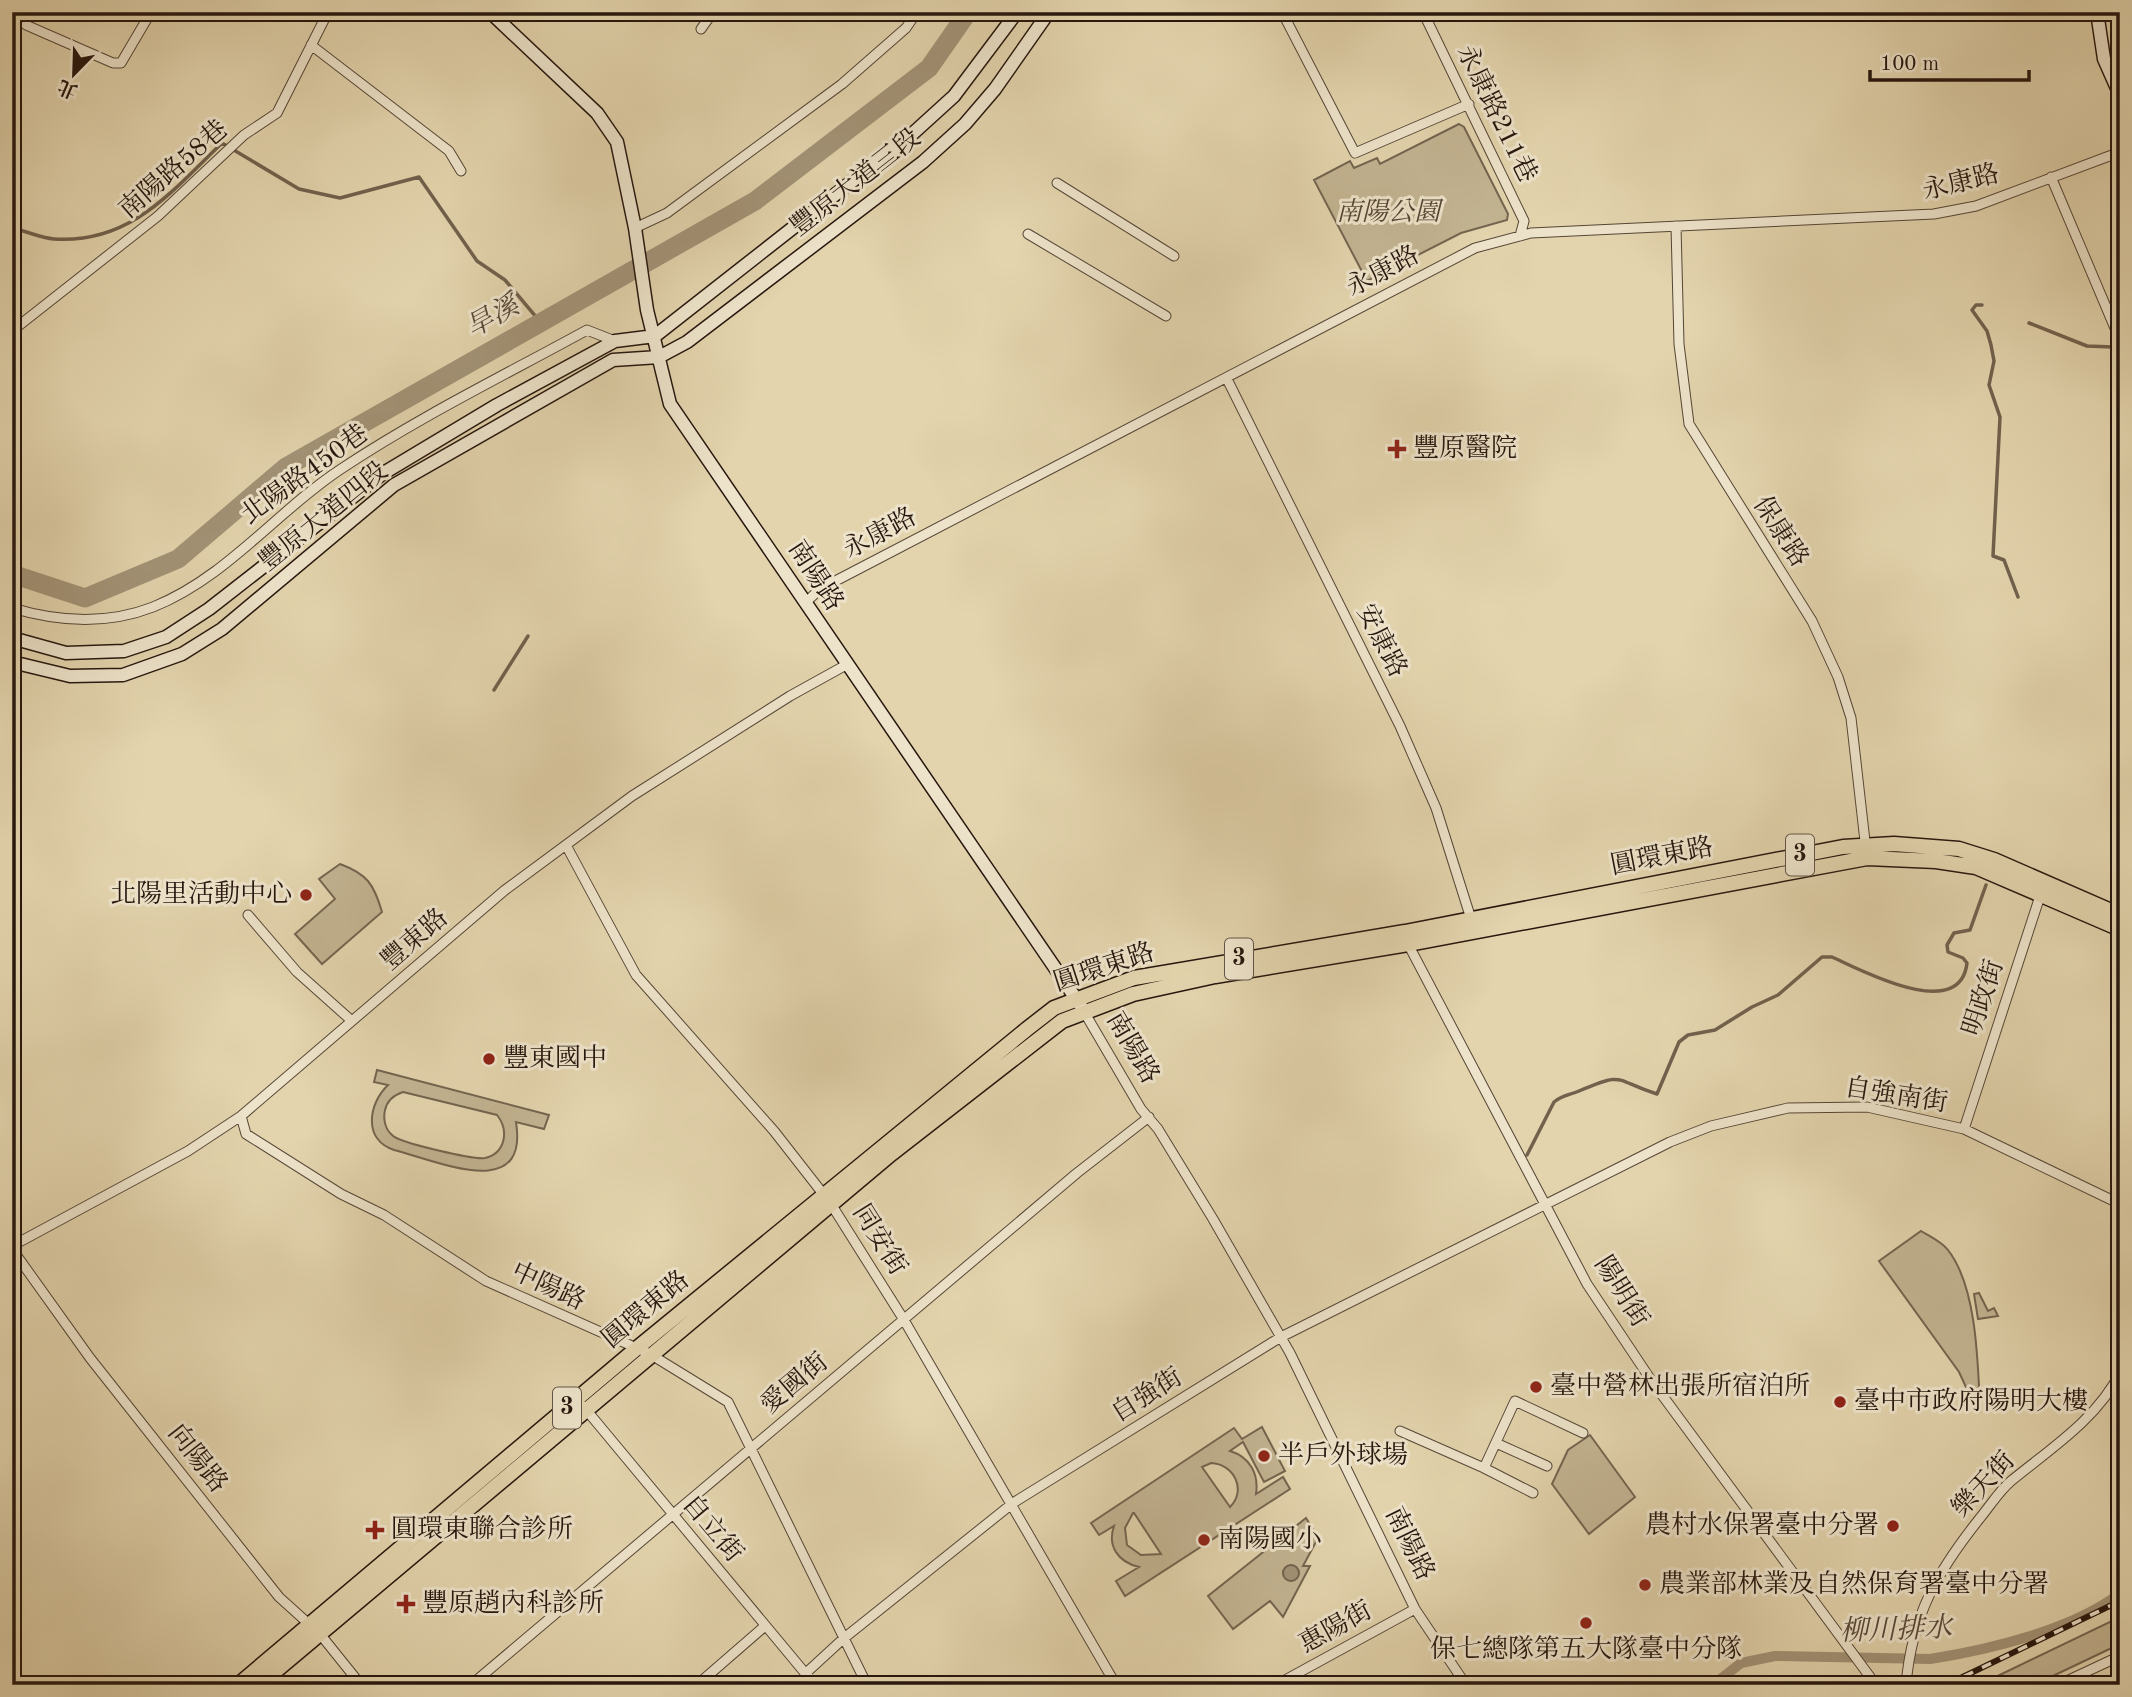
<svg xmlns="http://www.w3.org/2000/svg" width="2132" height="1697" font-family="'Old Standard TT','Noto Serif TC',serif">
	<style>
		.green { fill: #c3b492; stroke: #746550; stroke-width: 2; fill-rule: evenodd }
		.water { fill: #a39377; stroke: #71614d; stroke-width: 2 }
		.lines { fill: none; stroke-linecap: round; stroke-linejoin: round }
		.stream { stroke: #71614d; stroke-width: 3.5 }
		.canal { stroke: #a39377; stroke-width: 10 }
		.river { stroke: #a39377; stroke-width: 19 }
		.street-casing { stroke: #554636; stroke-width: 11 }
		.secondary-casing { stroke: #26160e; stroke-width: 15 }
		.primary-casing { stroke: #26160e; stroke-width: 17 }
		.street { stroke: #ede3ca; stroke-width: 9 }
		.secondary { stroke: #ede3ca; stroke-width: 12 }
		.primary { stroke: #e3d4ad; stroke-width: 14 }
		.rail-casing { stroke: #26160e; stroke-width: 6 }
		.rail { stroke: #ede3ca; stroke-width: 3.5; stroke-dasharray: 10; stroke-linecap: butt }
		.poi-dot { fill: #8f2418; stroke: #ede3ca; stroke-width: 2.5 }
		.labels { text-anchor: middle; dominant-baseline: central; stroke-width: 6; stroke-linejoin: round; paint-order: stroke }
		.shield { fill: #ede3ca; stroke: #625446; stroke-width: 2 }
		.shield-label { font-size: 24px; font-weight: bold; fill: #26160e }
		.street-label { font-size: 26px; fill: #26160e; stroke: #ede3ca }
		.park-label { font-size: 26px; font-style: italic; fill: #554536; stroke: #ede3ca }
		.poi-label { font-size: 26px; fill: #26160e; stroke: #ede3ca; text-anchor: start }
		.water-label { font-size: 28px; font-style: italic; fill: #584838; stroke: #ede3ca }
	</style>
	<rect width="100%" height="100%" fill="#e3d4ad"/>
	<filter id="stains"><feTurbulence type="fractalNoise" baseFrequency=".00286" numOctaves="4"/><feColorMatrix values="0 0 0 0 .2 0 0 0 0 .09 0 0 0 0 .02 0 0 0 .5 -.17"/></filter>
	<radialGradient id="worn" r=".72"><stop offset=".6" stop-color="#630" stop-opacity="0"/><stop offset="1" stop-color="#630" stop-opacity=".3"/></radialGradient>
	<path class="green" d="M1459 124 1464 127 1508 214 1507 220 1461 233 1367 281 1314 180 1350 161 1354 168 1377 158 1380 164Z
		M340 864C367 874 374 884 382 912L322 964 295 934 335 899 319 879Z
		M377 1070 549 1115 544 1129 516 1122C529 1203 438 1161 394 1150 363 1140 368 1104 388 1085L374 1082ZM403 1092 497 1115C509 1130 506 1153 485 1158 475 1160 399 1143 392 1135 385 1129 383 1119 385 1110 387 1101 394 1095 403 1092Z
		M1921 1231C1929 1236 1942 1242 1948 1250 1977 1287 1978 1364 1980 1410L1972 1400 1959 1372 1879 1261Z
		M1979 1293 1988 1311 1994 1308 1998 1316 1978 1319 1974 1294Z
		M1262 1427 1285 1471 1264 1482 1243 1442 1230 1451C1250 1457 1259 1474 1256 1494L1283 1477 1290 1489 1125 1596 1116 1581 1139 1567C1118 1562 1107 1546 1114 1526L1099 1535 1091 1523 1234 1428 1242 1439ZM1211 1463C1234 1464 1247 1490 1230 1507L1202 1467ZM1133 1513H1134L1161 1554 1141 1555 1127 1545 1125 1528Z
		M1590 1435 1635 1497 1589 1534 1552 1484 1568 1450Z
		M1306 1518 1318 1538 1303 1566H1310L1283 1617 1270 1601 1233 1629 1208 1596Z
		M2120 1617V1644L2034 1685H1979Z"/>
	<path class="water" d="M1283 1573a8 8 0 1 1 16 0a8 8 0 1 1-16 0Z"/>
	<g class="lines">
		<path class="stream" d="M12 228C26 231 41 238 54 239 131 244 172 191 222 143L299 189 340 198 419 177 477 261 505 280 542 324
			M1982 305H1976L1972 310 1987 331 1991 345 1994 361 1989 385 2000 417 1993 556 2004 560 2018 597
			M2029 323 2087 346 2113 347
			M494 690 528 636
			M1527 1155 1554 1102C1562 1095 1570 1095 1579 1091 1626 1071 1613 1080 1657 1094L1679 1042 1688 1035 1715 1030 1752 1007 1778 995 1822 957H1832C1859 969 1960 1024 1967 963L1963 958 1948 952 1947 945 1954 933 1970 930 1986 885"/>
		<path class="canal" d="M2120 1598 2117 1587 2120 1553
			M1713 1685 1741 1663 1775 1656 1930 1659C1988 1650 2072 1630 2119 1594"/>
		<path class="river" d="M12 574 85 598 178 559 286 467 755 201 929 68 968 12"/>
		<defs>
			<path id="street" d="M1282 12 1355 153 1469 104
				M1423 12 1524 221 1520 236
				M26 25 113 63H121L151 12
				M701 29 713 12
				M311 45 449 151 461 171
				M2051 177 2120 340
				M1057 183 1174 256
				M1676 226 1679 344 1689 424 1812 621 1838 677 1851 718 1866 850
				M635 228 667 213 842 84 906 28 917 12
				M1028 234 1166 316
				M12 331 158 216 244 135 277 113 328 12
				M1227 379 1400 726 1436 808 1472 922
				M805 603 820 589 1475 248 1531 233 1934 214 1976 206 2120 152
				M12 608C59 622 107 625 153 607 226 578 277 511 341 469 419 417 505 375 587 330L615 341
				M567 847 636 975 774 1131 831 1204 904 1320 1116 1685
				M248 915 297 972 352 1021
				M1408 944 1587 1284 1651 1380 1876 1685
				M1083 1010 1141 1109 1158 1129 1213 1219 1290 1353 1415 1609 1466 1685
				M241 1116 246 1134 341 1194 384 1215 486 1281 650 1354 728 1402 867 1685
				M1964 1129 2041 893
				M12 1246 188 1151 241 1116 505 890 632 796 790 696 846 665
				M12 1249 90 1358 279 1597 320 1634 361 1685
				M583 1406 815 1685
				M1400 1431 1484 1468 1533 1493
				M1496 1443 1547 1466
				M1484 1468 1515 1401 1583 1433
				M806 1673 843 1639 1013 1503 1281 1337 1670 1142 1711 1126 1788 1108 1867 1107 1964 1129 2120 1204
				M471 1685 1077 1173 1149 1117
				M697 1685 765 1626
				M1276 1685 1415 1609
				M1906 1685C1912 1615 1937 1572 1980 1518 1990 1506 1999 1491 2011 1481 2050 1449 2097 1419 2120 1373
				M2058 1685 2120 1656"/>
			<path id="secondary" d="M490 12 597 113 617 142 635 228 647 310 670 404 1081 1006
				M2097 12 2104 59 2120 95
				M12 638 66 653 124 651 166 637 209 609 382 474 497 405 615 341 655 336 910 136 954 96 1017 12
				M12 662 70 676 123 675 182 654 222 629 394 485 613 360 659 357 687 342 923 162 965 124 995 89 1049 12"/>
			<path id="primary" d="M238 1685 636 1349 1027 1029 1054 1008 1134 978 1405 932 1843 847 1894 844 1959 849 1994 860 2120 915
				M259 1685 891 1154 1062 1021 1133 994 1215 976 1408 944 1867 858 1936 861 1976 867 2120 929"/>
		</defs>
		<use href="#street" class="street-casing"/>
		<use href="#secondary" class="secondary-casing"/>
		<use href="#primary" class="primary-casing"/>
		<use href="#street" class="street"/>
		<use href="#secondary" class="secondary"/>
		<use href="#primary" class="primary"/>
		<defs>
			<path id="rail" d="M1946 1685 2120 1601"/>
		</defs>
		<use href="#rail" class="rail-casing"/>
		<use href="#rail" class="rail"/>
	</g>
	<g class="poi-dot">
		<path d="M1393.5 438.5h7v7h7v7h-7v7h-7v-7h-7v-7h7z"/>
		<circle cx="306" cy="895" r="7"/>
		<circle cx="489" cy="1059" r="7"/>
		<circle cx="1536" cy="1387" r="7"/>
		<circle cx="1840" cy="1402" r="7"/>
		<circle cx="1264" cy="1456" r="7"/>
		<circle cx="1893" cy="1526" r="7"/>
		<path d="M371.5 1519.5h7v7h7v7h-7v7h-7v-7h-7v-7h7z"/>
		<circle cx="1204" cy="1540" r="7"/>
		<circle cx="1645" cy="1585" r="7"/>
		<path d="M402.5 1593.5h7v7h7v7h-7v7h-7v-7h-7v-7h7z"/>
		<circle cx="1586" cy="1623" r="7"/>
	</g>
	<g class="labels">
		<g class="shield">
			<rect x="1786" y="834.5" width="28" height="41" rx="5"/>
			<rect x="1225" y="938.5" width="28" height="41" rx="5"/>
			<rect x="553" y="1387.5" width="28" height="41" rx="5"/>
		</g>
		<g class="shield-label">
			<text x="1800" y="855">3</text>
			<text x="1239" y="959">3</text>
			<text x="567" y="1408">3</text>
		</g>
		<g class="street-label">
			<text transform="translate(1496 114) rotate(64)">永康路211巷</text>
			<text transform="translate(174 170) rotate(-41)">南陽路58巷</text>
			<text transform="translate(856 183) rotate(-38)">豐原大道三段</text>
			<text transform="translate(1961 183) rotate(-14)">永康路</text>
			<text transform="translate(1383 272) rotate(-28)">永康路</text>
			<text transform="translate(305 475) rotate(-36)">北陽路450巷</text>
			<text transform="translate(324 517) rotate(-39)">豐原大道四段</text>
			<text transform="translate(1780 532) rotate(57)">保康路</text>
			<text transform="translate(880 534) rotate(-28)">永康路</text>
			<text transform="translate(815 576) rotate(57)">南陽路</text>
			<text transform="translate(1381 641) rotate(63)">安康路</text>
			<text transform="translate(1662 857) rotate(-11)">圓環東路</text>
			<text transform="translate(415 940) rotate(-41)">豐東路</text>
			<text transform="translate(1104 968) rotate(-18)">圓環東路</text>
			<text transform="translate(1984 998) rotate(-72)">明政街</text>
			<text transform="translate(1132 1048) rotate(60)">南陽路</text>
			<text transform="translate(1896 1096) rotate(9)">自強南街</text>
			<text transform="translate(879 1240) rotate(58)">同安街</text>
			<text transform="translate(548 1287) rotate(25)">中陽路</text>
			<text transform="translate(1621 1292) rotate(58)">陽明街</text>
			<text transform="translate(646 1310) rotate(-40)">圓環東路</text>
			<text transform="translate(795 1384) rotate(-40)">愛國街</text>
			<text transform="translate(1147 1396) rotate(-32)">自強街</text>
			<text transform="translate(197 1459) rotate(52)">向陽路</text>
			<text transform="translate(1984 1485) rotate(-47)">樂天街</text>
			<text transform="translate(712 1529) rotate(50)">自立街</text>
			<text transform="translate(1409 1544) rotate(64)">南陽路</text>
			<text transform="translate(1336 1628) rotate(-29)">惠陽街</text>
		</g>
		<g class="park-label">
			<text x="1388" y="213">南陽公園</text>
		</g>
		<g class="poi-label">
			<text x="1413" y="449">豐原醫院</text>
			<text x="292" y="895" text-anchor="end">北陽里活動中心</text>
			<text x="503" y="1059">豐東國中</text>
			<text x="1550" y="1387">臺中營林出張所宿泊所</text>
			<text x="1854" y="1402">臺中市政府陽明大樓</text>
			<text x="1278" y="1456">半戶外球場</text>
			<text x="1879" y="1526" text-anchor="end">農村水保署臺中分署</text>
			<text x="391" y="1530">圓環東聯合診所</text>
			<text x="1218" y="1540">南陽國小</text>
			<text x="1659" y="1585">農業部林業及自然保育署臺中分署</text>
			<text x="422" y="1604">豐原趙內科診所</text>
			<text x="1586" y="1650" text-anchor="middle">保七總隊第五大隊臺中分隊</text>
		</g>
		<g class="water-label">
			<text transform="translate(493 318) rotate(-29)">旱溪</text>
			<text transform="translate(1896 1631) rotate(-2)">柳川排水</text>
		</g>
	</g>
	<rect width="2132" height="1697" fill="none" stroke="#e3d4ad" stroke-width="42"/>
	<rect x="14" y="14" width="2104" height="1669" fill="none" stroke="#26160e" stroke-width="3.5"/>
	<rect x="21" y="21" width="2090" height="1655" fill="none" stroke="#26160e" stroke-width="2"/>
	<g transform="translate(74 74) rotate(203)" stroke="#ede3ca" stroke-width="5" paint-order="stroke">
	<path d="M0-5L12 26L0 18L-12 26Z" fill="#26160e"/>
	<text y="-10" font-size="19" font-weight="bold" text-anchor="middle" fill="#26160e">北</text>
	</g>
	<path d="M1870 70v10h159v-10" fill="none" stroke="#26160e" stroke-width="3.5"/>
	<text x="1880" y="70" font-size="21" fill="#26160e" stroke="#ede3ca" stroke-width="5" paint-order="stroke">100 m</text>
	<rect width="100%" height="100%" filter="url(#stains)"/>
	<rect width="100%" height="100%" fill="url(#worn)"/>
</svg>
